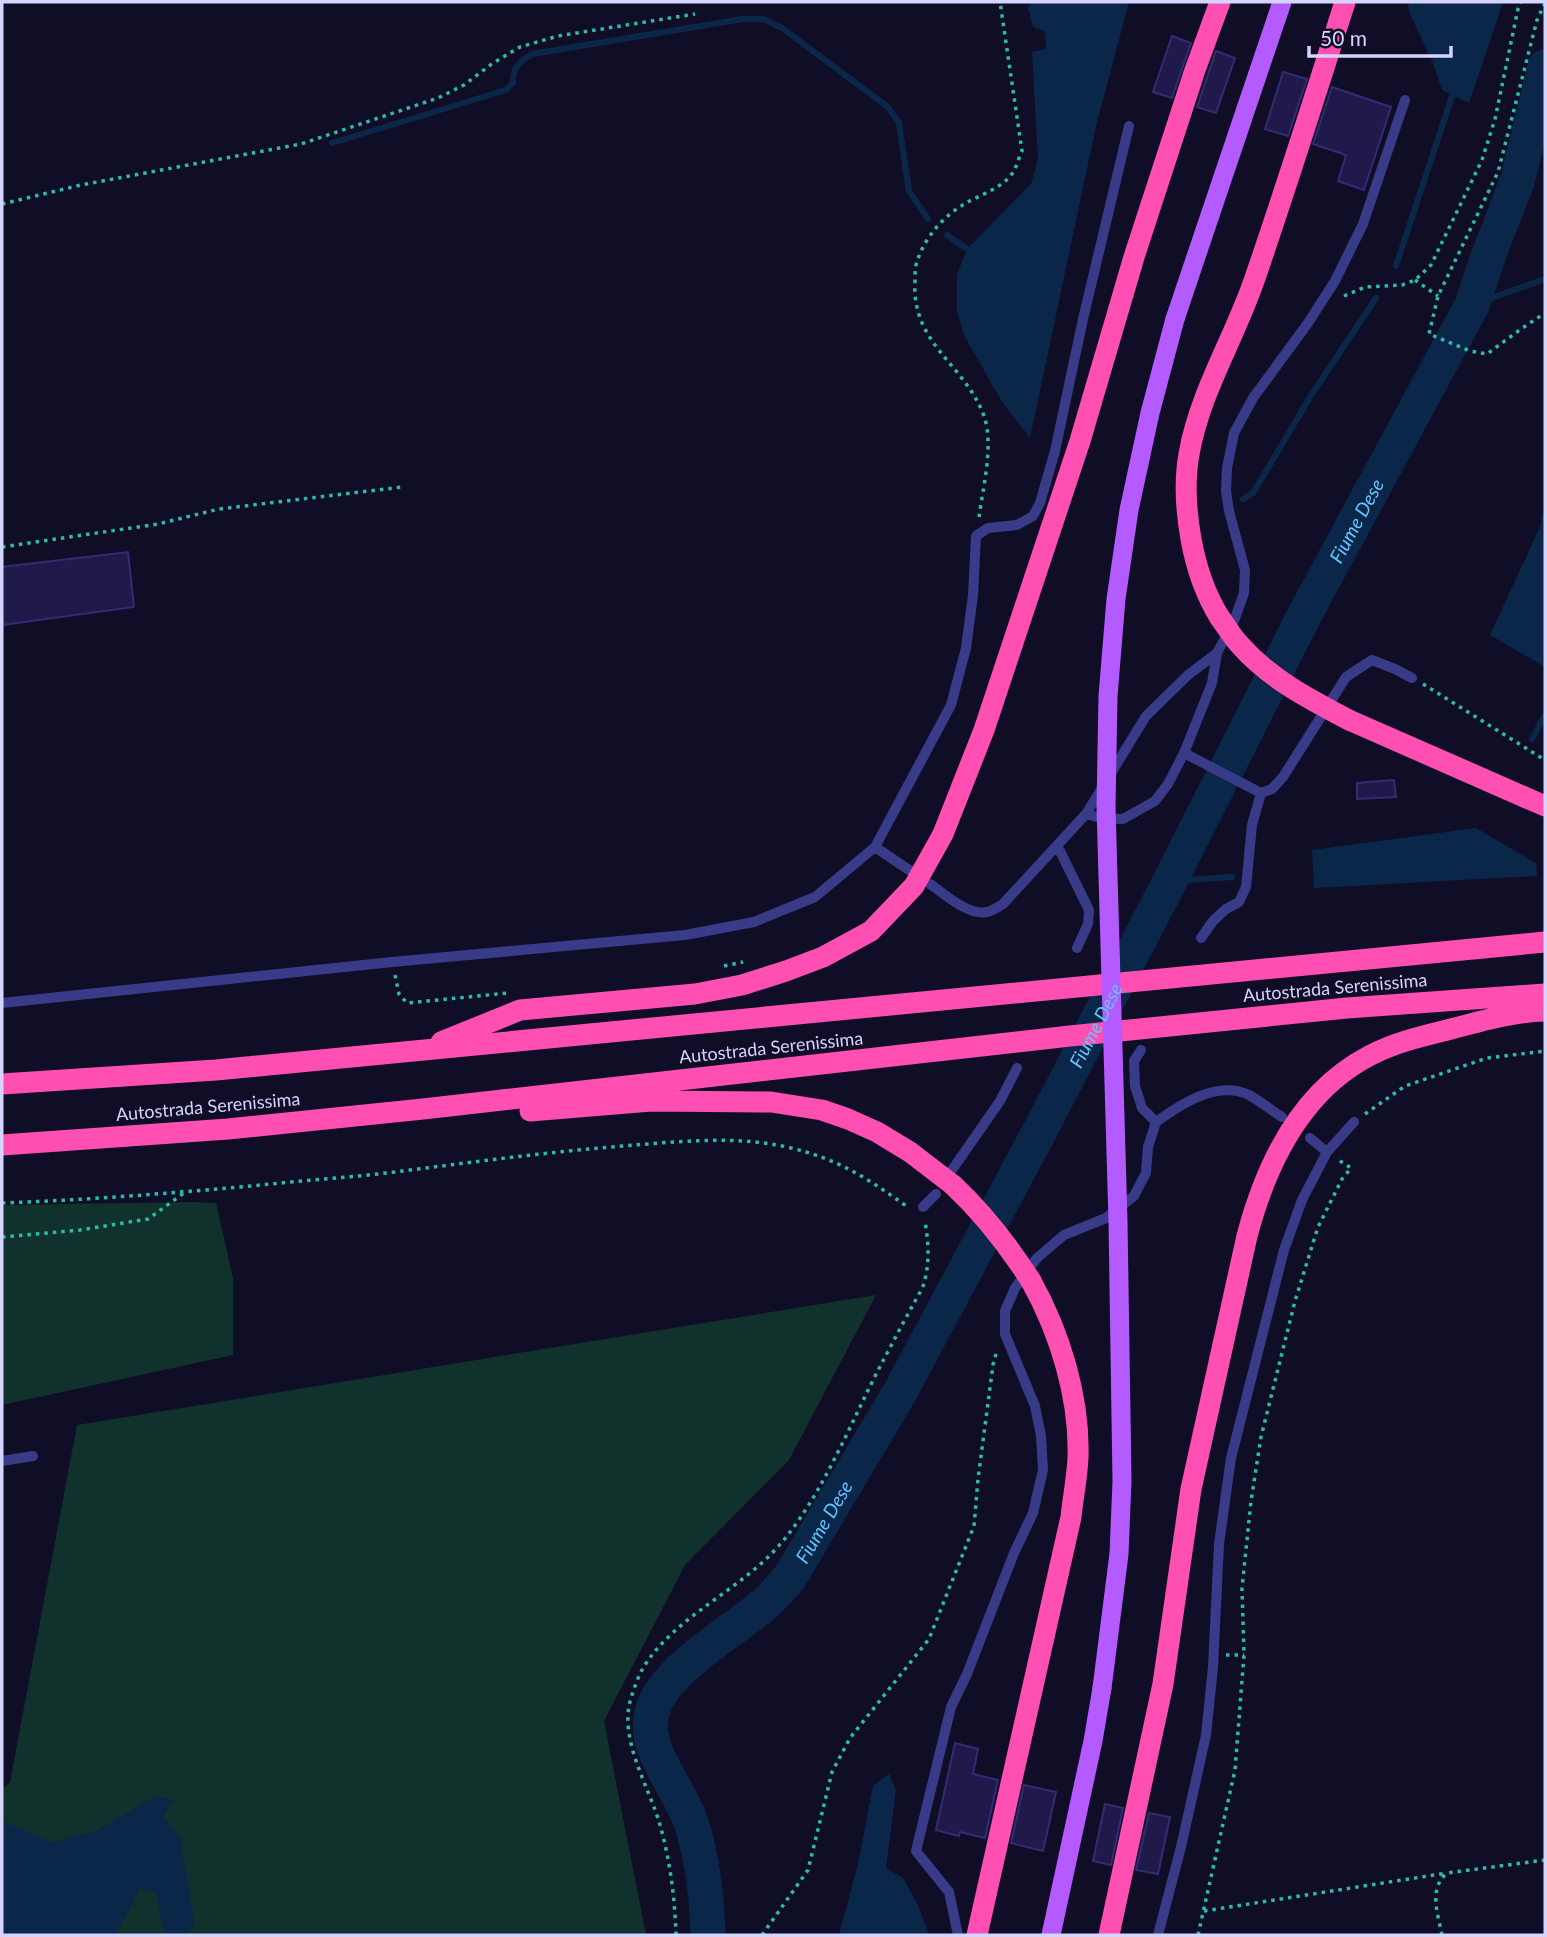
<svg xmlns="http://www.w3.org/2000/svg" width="1547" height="1937" font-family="Lato,sans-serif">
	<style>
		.green { fill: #11312d }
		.water { fill: #0a274a }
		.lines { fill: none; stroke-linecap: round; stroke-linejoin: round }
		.stream { stroke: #0a274a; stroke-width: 6 }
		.river { stroke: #0a274a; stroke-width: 35 }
		.building { fill: #1f1a49; stroke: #332b75; stroke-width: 2 }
		.path { stroke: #2bbca7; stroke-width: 3.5; stroke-dasharray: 3.5 5; stroke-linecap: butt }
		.service { stroke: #383c88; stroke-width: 10 }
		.primary { stroke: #b35bff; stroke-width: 19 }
		.motorway { stroke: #ff4fb3; stroke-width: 21 }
		.primary-bridge { stroke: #b35bff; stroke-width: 19 }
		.motorway-bridge { stroke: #ff4fb3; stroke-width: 21 }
		.labels { text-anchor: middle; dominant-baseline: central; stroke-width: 7; stroke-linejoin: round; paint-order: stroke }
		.street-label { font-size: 18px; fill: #d5d4ff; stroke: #100e27 }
		.water-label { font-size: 19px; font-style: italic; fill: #62c5ff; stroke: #100e27 }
	</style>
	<rect width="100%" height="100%" fill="#100e27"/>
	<path class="green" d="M196 1202 216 1203 233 1278V1355L2 1405V1205Z
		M876 1295 789 1460 685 1565 604 1721 646 1935H2V1790L10 1782 77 1425Z"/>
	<path class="water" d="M1031 2H1129L1096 126 1030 438 1002 402 964 335 957 311V275L967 249 1031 184 1038 159 1032 52 1046 49 1045 31 1033 27 1028 8Z
		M1408 2H1503L1469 103 1442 90 1433 63 1409 12Z
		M1545 502V667L1490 635 1540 527Z
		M1476 828 1536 863 1537 876 1314 888 1312 850Z
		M889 1774 896 1790 886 1868 903 1878 918 1905 929 1935H839L858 1864 873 1786Z
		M156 1796 173 1800 163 1817 180 1837 195 1925 184 1935H166L162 1926 156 1892 140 1889 116 1935H2V1821L53 1843 71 1837 92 1833Z"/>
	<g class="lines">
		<path class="stream" d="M332 143 506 90 513 83C513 67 519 62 532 54L743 19H763L782 28 888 107 899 123 909 191 928 219
			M947 235 967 249
			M1396 266 1454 90
			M1472 305 1545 279
			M1243 499 1253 493 1312 394 1376 298
			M1532 739 1545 715
			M1170 881 1232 877"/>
		<path class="river" id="s1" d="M708 1935C707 1898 703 1861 692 1825 675 1774 622 1733 670 1681 697 1651 734 1629 765 1604 774 1596 782 1586 790 1577L900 1392 1036 1138 1170 881 1305 614 1472 305 1489 254 1518 179 1545 67"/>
	</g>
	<path class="building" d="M1172 36 1191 43 1172 98 1153 92Z
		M1216 51 1235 58 1216 113 1197 107Z
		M1283 72 1307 79 1288 136 1265 129Z
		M1332 87 1391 107 1364 190 1338 181 1346 155 1313 144Z
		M128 552 134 607 2 625V567Z
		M1394 780 1396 797 1357 799V783Z
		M955 1743 978 1749 973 1774 998 1780 985 1838 960 1832 959 1836 936 1830Z
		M1024 1785 1056 1792 1043 1851 1011 1843Z
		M1105 1804 1123 1808 1111 1865 1093 1861Z
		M1149 1813 1170 1817 1158 1874 1136 1870Z"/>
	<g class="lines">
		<path class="path" d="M1545 3 1537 20 1498 172 1438 296 1429 334 1470 351 1487 354 1521 329 1545 313
			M2 204 81 185 301 144 438 98 464 85 493 63 520 47 558 36 695 14
			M1415 280 1438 296
			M1344 296 1365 287 1402 285 1415 280 1431 265 1482 160 1495 119 1518 9 1521 2
			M979 517C983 487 994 445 984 416 965 364 911 344 915 281 915 275 915 270 916 265 923 239 943 216 966 203 982 194 1003 188 1014 171 1017 165 1019 157 1022 151L1000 2
			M2 547 158 524 219 509 402 487
			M1423 684 1545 760
			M724 966 743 962
			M395 975 399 994 407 1003 508 993
			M1365 1114 1405 1086 1487 1058 1545 1051
			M2 1203C88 1200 174 1193 261 1185 308 1180 356 1177 403 1171 480 1161 557 1151 635 1145 685 1141 737 1136 787 1147 839 1159 867 1178 909 1208
			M2 1237 80 1230 148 1219 184 1193
			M1226 1655H1244
			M1204 1911 1447 1873
			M676 1935C675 1899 670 1860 660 1825 649 1786 618 1739 631 1698 634 1688 638 1677 643 1668 672 1621 726 1597 766 1559 818 1510 850 1422 884 1359 894 1340 904 1321 914 1303 918 1295 924 1287 925 1279 930 1259 928 1240 925 1221
			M762 1935 808 1870 832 1772 850 1738 929 1639 974 1526 978 1479 993 1365 997 1350
			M1198 1935 1235 1770 1244 1655 1242 1588 1251 1501 1261 1437 1295 1301 1318 1227 1342 1179 1351 1168 1337 1159
			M1442 1935C1438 1914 1428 1889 1447 1873L1545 1860"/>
		<path class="service" d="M1184 753 1212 683 1217 653 1234 621 1244 593 1245 570 1229 511 1226 491 1227 468 1234 433 1253 398 1308 323 1335 281 1363 224 1405 100
			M1086 814 1100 818 1123 819 1155 801 1168 784 1184 753 1261 793 1272 789 1283 777 1346 677 1372 660 1395 669 1412 678
			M1057 845 1089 910 1088 924 1077 948
			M875 847 909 870
			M930 884C945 894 968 916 987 912 993 911 998 907 1003 904L1086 814 1146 716 1188 675 1217 653
			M1201 938 1213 921 1226 909 1239 902 1246 887 1252 825 1261 793
			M2 1003 392 962 685 935 754 922 815 897 875 847 951 705 966 648 973 595 976 536 988 528 1017 525 1033 516 1040 503 1055 451 1083 319 1129 126
			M1141 1050 1134 1061 1135 1086 1142 1108 1156 1122C1181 1104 1217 1080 1249 1095 1260 1101 1271 1110 1282 1117
			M1310 1138 1327 1152 1354 1122
			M952 1170 1000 1101 1017 1068
			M923 1207 936 1194
			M2 1461 33 1456
			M958 1935 949 1892 916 1851 951 1707 967 1674 1014 1553 1033 1513 1043 1470 1041 1436 1035 1406 1005 1334V1311L1015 1288 1037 1258 1064 1235 1106 1218 1134 1196 1146 1173 1148 1147 1156 1122
			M1158 1935 1181 1847 1206 1735 1213 1667 1219 1544 1231 1458 1284 1250 1302 1200 1327 1152"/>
		<path class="primary" d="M1175 319 1282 2
			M1051 1935 1093 1741 1102 1688"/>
		<path class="motorway" d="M1220 618C1205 594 1196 567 1191 539 1186 511 1184 482 1189 454 1200 391 1236 336 1256 275 1287 185 1316 93 1345 2
			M1349 720 1545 806
			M441 1042 520 1010 695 994 742 985 786 971 823 957 871 931 914 886 943 834 984 730 1080 441 1134 257 1195 70 1220 2
			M2 1084 216 1070 1545 942
			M530 1111 651 1101 771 1102 822 1110 848 1119 877 1132 910 1152 953 1185
			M2 1145 228 1129 423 1109 1070 1036 1347 1008 1545 994
			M977 1935 1071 1517C1073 1498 1077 1478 1078 1458 1080 1398 1060 1333 1031 1281
			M1109 1935 1163 1684 1191 1489 1247 1236C1266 1164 1300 1092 1369 1056 1395 1042 1423 1036 1451 1029 1482 1021 1513 1012 1545 1011"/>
		<path class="primary-bridge" d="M1102 1688 1119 1554 1122 1481 1118 1221 1106 807 1108 696 1116 599 1129 510 1150 413 1175 319"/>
		<path class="motorway-bridge" d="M1220 618C1227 627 1232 637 1240 645 1270 679 1309 699 1349 720
			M953 1185C984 1214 1008 1245 1031 1281"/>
	</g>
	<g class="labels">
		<g class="street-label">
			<text transform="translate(1335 987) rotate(-5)">Autostrada Serenissima</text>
			<text transform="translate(771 1047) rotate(-6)">Autostrada Serenissima</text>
			<text transform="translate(208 1106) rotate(-5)">Autostrada Serenissima</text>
		</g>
		<g class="water-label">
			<text stroke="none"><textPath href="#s1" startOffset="1628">Fiume Dese</textPath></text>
			<text stroke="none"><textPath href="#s1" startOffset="1060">Fiume Dese</textPath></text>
			<text stroke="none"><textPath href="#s1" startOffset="494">Fiume Dese</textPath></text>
		</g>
	</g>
	<rect width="1547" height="1937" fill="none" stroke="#d5d4ff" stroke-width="7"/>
	<path d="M1309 46v10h142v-10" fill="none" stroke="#d5d4ff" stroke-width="3.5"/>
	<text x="1320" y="46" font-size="21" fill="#d5d4ff" stroke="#100e27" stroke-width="5" paint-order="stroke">50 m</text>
</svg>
